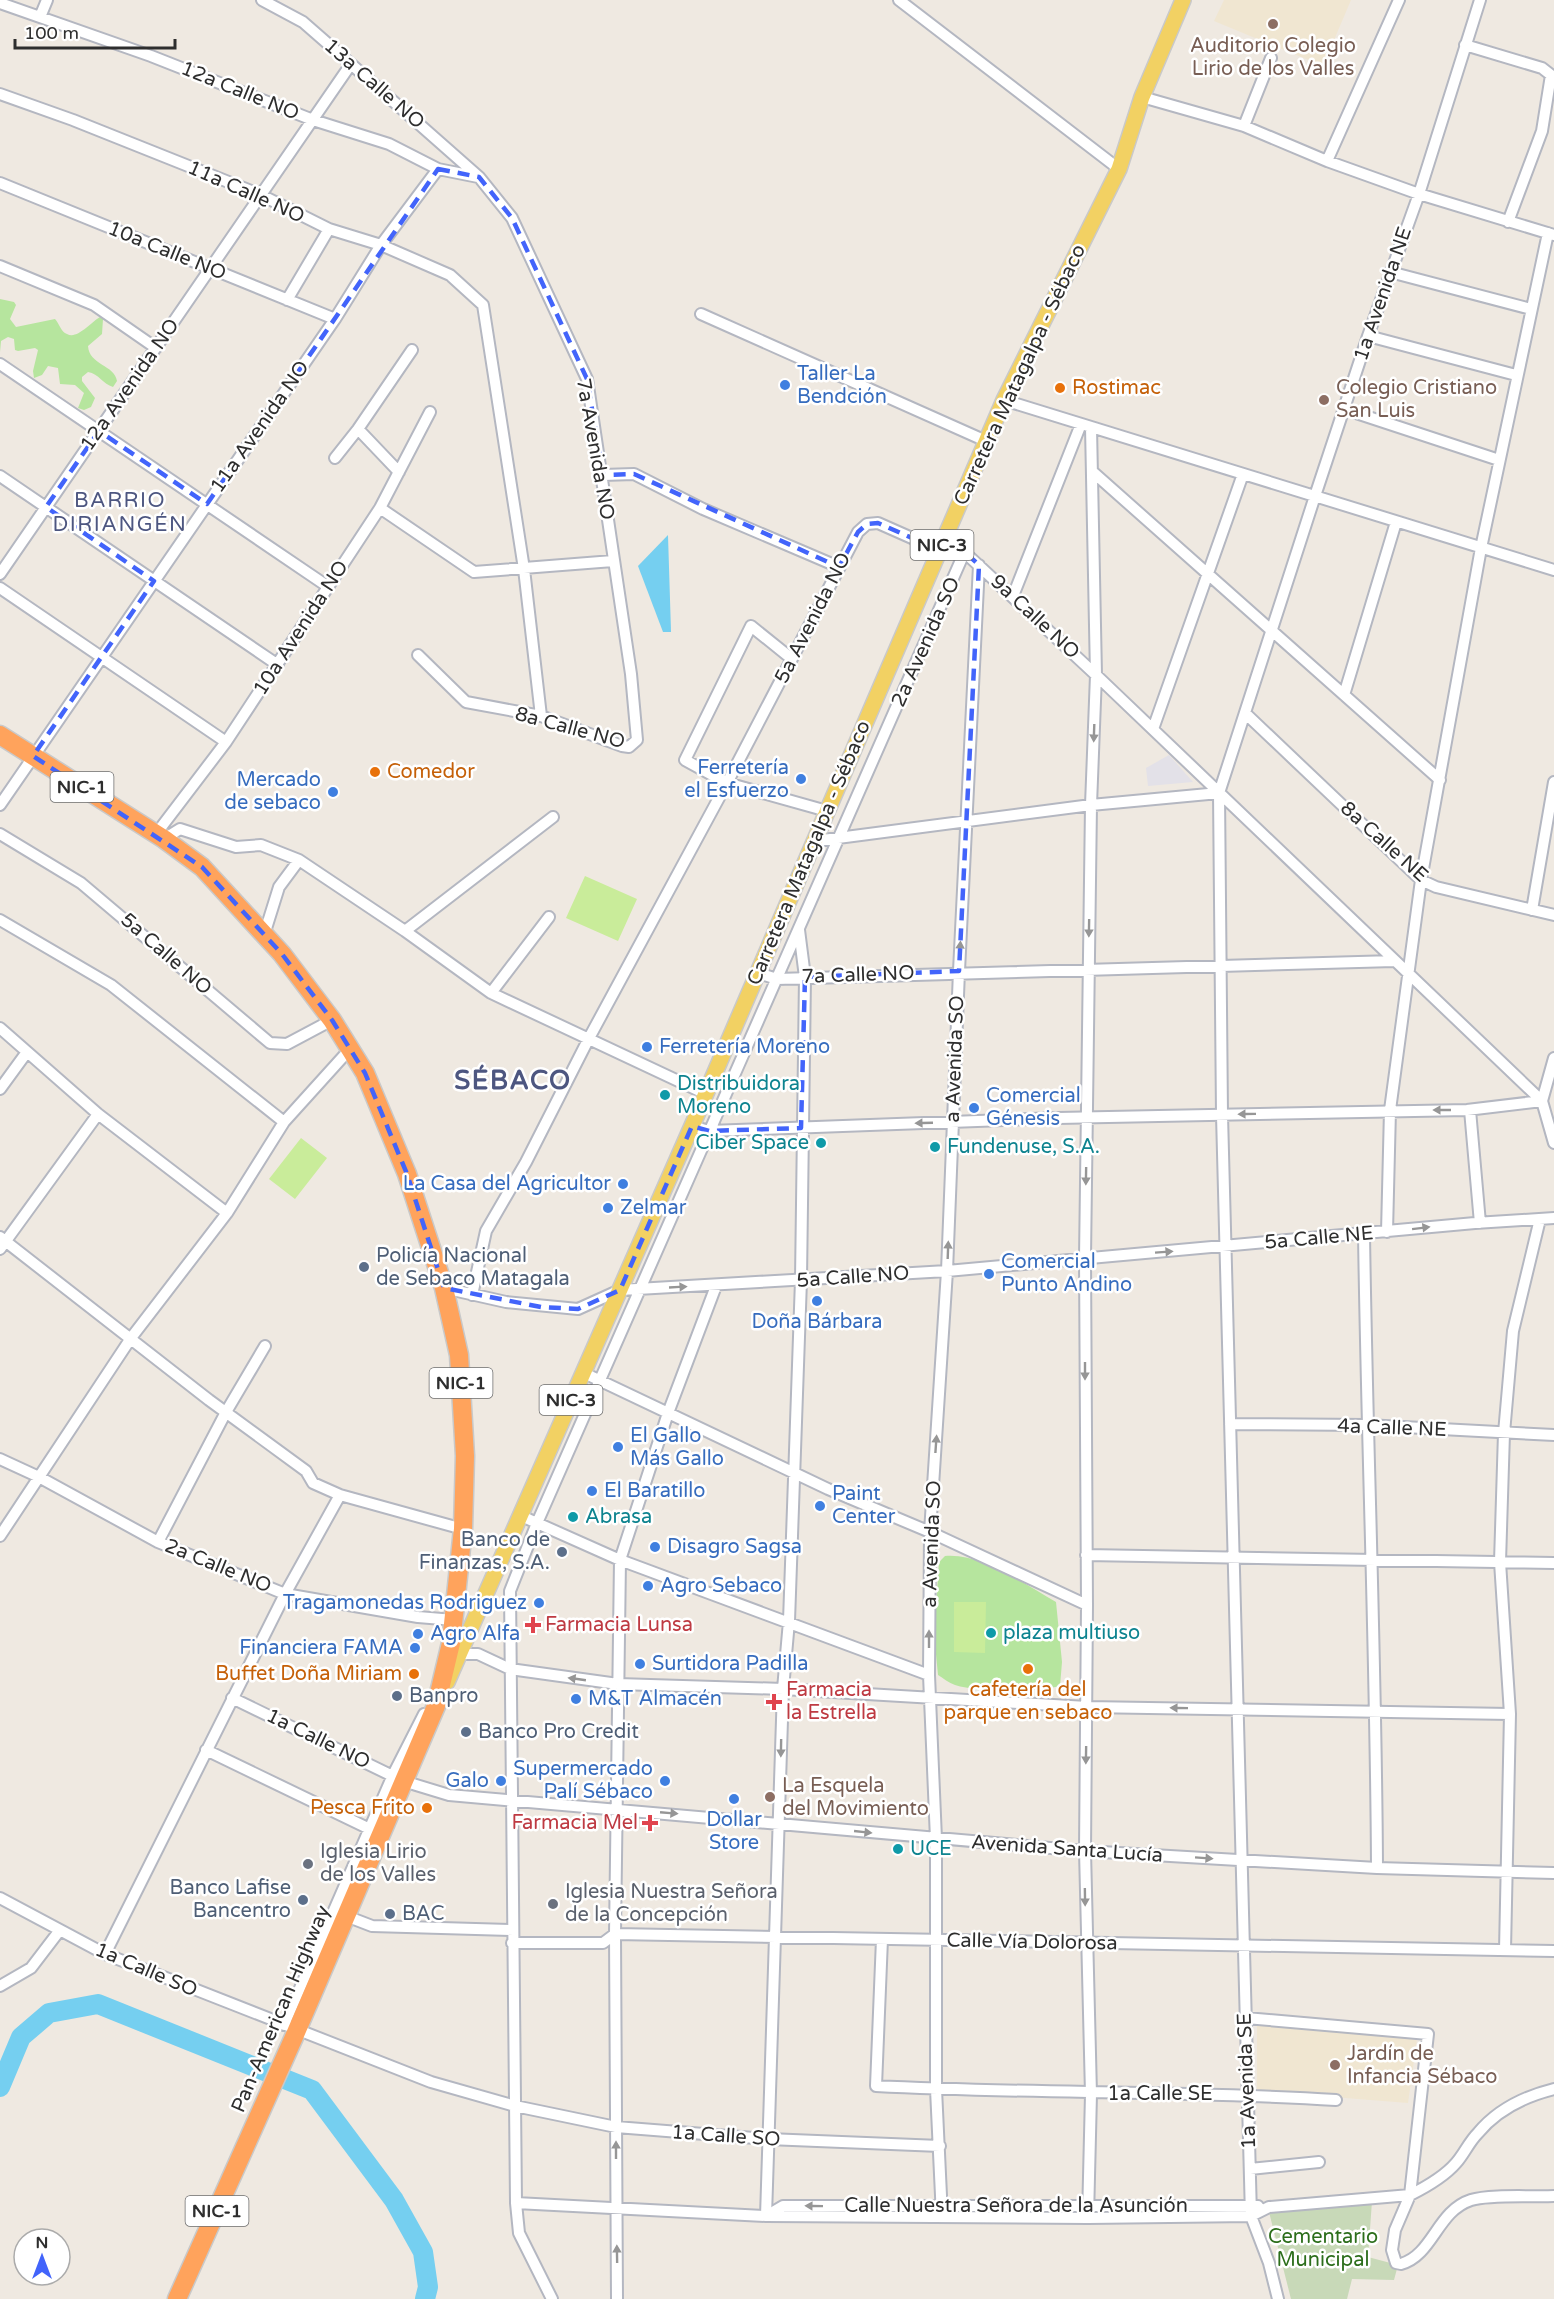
<svg xmlns="http://www.w3.org/2000/svg" width="1554" height="2299" font-family="'Varela Round',sans-serif">
	<style>
		.industrial { fill: #e3e1e8 }
		.education { fill: #f0e6d1 }
		.green { fill: #b6e59e }
		.cemetery { fill: #c8d9b8 }
		.pitch { fill: #c9ec9a }
		.water { fill: #75cff0 }
		.lines { fill: none; stroke-linecap: round; stroke-linejoin: round }
		.river { stroke: #75cff0; stroke-width: 20 }
		.street-casing { stroke: #b4b7c1; stroke-width: 14 }
		.primary-casing { stroke: #c9c9c9; stroke-width: 18 }
		.highway-casing { stroke: #c9c9c9; stroke-width: 21 }
		.street { stroke: #fff; stroke-width: 10 }
		.primary { stroke: #f2d163; stroke-width: 15 }
		.highway { stroke: #ffa35c; stroke-width: 18 }
		.oneway { fill: #969696 }
		.marked { fill: none; stroke: #4264fb; stroke-width: 4.5; stroke-dasharray: 12 8; stroke-linejoin: round }
		.education-dot { fill: #8d6e63; stroke: #fff; stroke-width: 2 }
		.shop-dot { fill: #3f7fe0; stroke: #fff; stroke-width: 2 }
		.food-dot { fill: #e8710a; stroke: #fff; stroke-width: 2 }
		.culture-dot { fill: #0f9aa8; stroke: #fff; stroke-width: 2 }
		.service-dot { fill: #5c6f8a; stroke: #fff; stroke-width: 2 }
		.health-dot { fill: #e0444e; stroke: #fff; stroke-width: 2 }
		.worship-dot { fill: #6b7280; stroke: #fff; stroke-width: 2 }
		.labels { text-anchor: middle; dominant-baseline: central; stroke-width: 5; stroke-linejoin: round; paint-order: stroke }
		.shield { fill: #fff; stroke: #6d6d6d; stroke-width: 1.5 }
		.shield-label { font-size: 18px; font-weight: bold; fill: #2e2e2e }
		.education-label { font-size: 20px; fill: #785e54; stroke: #fff; text-anchor: start }
		.street-label { font-size: 20px; fill: #2e2e2e; stroke: #fff }
		.shop-label { font-size: 20px; fill: #366cbe; stroke: #fff; text-anchor: start }
		.food-label { font-size: 20px; fill: #c56008; stroke: #fff; text-anchor: start }
		.culture-label { font-size: 20px; fill: #0d838f; stroke: #fff; text-anchor: start }
		.service-label { font-size: 20px; fill: #4e5e75; stroke: #fff; text-anchor: start }
		.health-label { font-size: 20px; fill: #be3a42; stroke: #fff; text-anchor: start }
		.worship-label { font-size: 20px; fill: #5b616d; stroke: #fff; text-anchor: start }
		.park-label { font-size: 20px; fill: #2c6e1b; stroke: #fff }
		.neighbourhood-label { font-size: 21px; letter-spacing: 1.5px; fill: #4d5680; stroke: #fff }
		.district-label { font-size: 26px; font-weight: bold; letter-spacing: 1.5px; fill: #4d5680; stroke: #fff }
	</style>
	<rect width="100%" height="100%" fill="#efe9e1"/>
	<path class="industrial" d="M1169 755 1193 782 1148 786 1146 768Z"/>
	<path class="education" d="M1224 0H1351L1323 66 1214 21Z
		M1257 2024 1417 2039 1408 2103 1257 2091Z"/>
	<path class="green" d="M0 299 14 302 16 305 10 319 16 327 55 319C59 323 61 332 67 334 77 340 91 322 100 317L103 319 102 334 88 346C89 365 115 365 117 381L113 387C103 384 99 374 88 372L82 377V381L95 398 91 407 84 410 78 408 84 393 75 385 60 384 58 368 48 366 42 375 34 378 33 371 38 350 35 348 18 351 15 350 14 339 8 337 1 341 0 352Z
		M945 1556C983 1553 1024 1584 1056 1602L1062 1662 1060 1686C1033 1692 981 1693 955 1685 949 1683 943 1678 938 1675L934 1634 939 1562Z"/>
	<path class="cemetery" d="M1372 2201 1368 2257 1398 2265 1394 2280 1352 2279 1347 2299H1291L1269 2212Z"/>
	<path class="pitch" d="M585 876 637 899 618 941 566 918Z
		M301 1138 327 1158 295 1199 269 1179Z
		M954 1602H986L985 1653 954 1652Z"/>
	<path class="water" d="M668 535 671 632H663L638 566Z"/>
	<g class="lines">
		<path class="river" d="M0 2087 21 2037 49 2013 98 2004 312 2090 394 2200 423 2252 428 2287 425 2299"/>
		<defs>
			<path id="street" d="M262 0 303 22 351 64 479 177 512 218 587 379 631 674 637 740 629 747 622 746 541 716 466 702 418 655
				M899 0 1119 169
				M0 3 151 56 313 120 389 144 438 169 478 177
				M40 17 47 0
				M1465 45 1542 68 1551 75 1542 131 1508 222
				M0 94 73 120 261 195 329 229 381 245 450 275 483 305 524 569 541 716
				M1142 97 1244 126 1327 161 1419 194 1554 235
				M1244 126 1271 58
				M1327 161 1399 0
				M0 183 335 319
				M0 266 94 305 156 348
				M1390 272 1531 309
				M287 300 329 229
				M701 314 986 441
				M1368 336 1516 375
				M0 364 327 586
				M1004 400 1554 570
				M1344 409 1499 460
				M358 429 399 472
				M335 458 358 429 412 350
				M1094 473 1440 780
				M603 475 634 474 703 509 839 567
				M0 476 278 665
				M380 508 474 572 613 561
				M946 535 1096 675 1542 1101 1554 1143
				M0 574 351 64
				M0 588 226 742
				M1013 596 1081 424
				M792 659 751 626 685 760 727 783 827 811
				M1344 695 1396 522
				M1245 713 1421 880 1436 887 1554 915
				M1153 729 1243 474
				M0 805 335 319 381 245 438 169
				M0 834 81 883 270 1043 287 1044 332 1020
				M156 834 226 742 380 508 430 412
				M164 839 180 829 236 847 261 845 299 860 405 931 491 993 706 1094
				M815 841 1091 805 1219 793
				M1532 910 1554 782
				M0 920 111 985 284 1122
				M405 931 553 817
				M264 935 279 887 299 860
				M758 973 777 979 1394 961
				M491 993 549 917
				M0 1028 98 1114 227 1213
				M0 1089 27 1052
				M1470 1110 1480 1223
				M692 1126 709 1131 1058 1118 1467 1110 1542 1101 1554 1058
				M1387 1232 1390 1110 1421 880 1481 548 1548 233
				M1364 1234C1367 1445 1376 1656 1377 1868
				M0 1237 209 1400 306 1471 313 1483 340 1495 463 1529
				M0 1249 98 1114
				M444 1288 506 1302 578 1309 620 1290 947 1271 1475 1223 1554 1218
				M472 1295 486 1231 526 1162 588 1040 727 783 858 532 867 524 878 523 939 550
				M584 1373 828 1489 930 1532 1087 1605
				M1230 1424 1366 1425 1554 1435
				M0 1459 39 1477 158 1542 285 1594 418 1617 454 1620
				M519 1515 620 1560 929 1675
				M0 1536 131 1338 227 1213 284 1122 350 1049
				M158 1542 226 1412 265 1346
				M1086 1555 1554 1563
				M460 1654H478L510 1669 618 1684 783 1689 1087 1707 1510 1714
				M232 1698 403 1781 449 1795 1085 1851 1377 1868 1554 1873
				M206 1750 376 1832
				M0 1898 105 1954 431 2082 515 2106 616 2127 768 2139 940 2146
				M346 1916 372 1926 513 1930
				M882 1939 876 2086C1029 2094 1183 2090 1336 2100
				M512 1943H603L615 1934 1554 1951
				M1505 1950 1510 1714 1500 1562 1504 1433 1513 1331 1540 1219
				M105 1954 285 1594 340 1495
				M0 1986 31 1968 60 1930
				M1246 2018 1428 2034 1410 2195 1395 2230 1392 2250 1396 2263 1401 2264C1433 2255 1437 2211 1471 2200 1490 2194 1532 2197 1554 2196
				M284 2025 393 1775 424 1714
				M1250 2169 1319 2162
				M516 2203 766 2216 1088 2218 1251 2216 1269 2207 1410 2195C1426 2187 1444 2177 1456 2163 1464 2154 1469 2142 1478 2133 1497 2110 1526 2096 1554 2089
				M766 2216 783 1689 789 1621 801 1280 805 977 799 930
				M766 2216 783 2206H1258
				M942 2217 936 2089V1839L929 1675 930 1532 947 1271 959 971 979 565
				M1088 2218 1091 2094 1085 1851 1087 1605 1085 1258 1091 805 1096 675 1091 427
				M552 2299 519 2233 516 2203 510 1591 537 1523 965 551
				M617 2299 615 1934 620 1560 668 1413 716 1286
				M1278 2299 1269 2263 1251 2216 1222 1115 1219 793 1315 496 1368 336 1419 194 1480 0"/>
			<path id="primary" d="M447 1682 692 1126 1004 400 1119 169 1142 97 1183 0"/>
			<path id="highway" d="M0 735 164 839 202 867 282 954 332 1020 365 1073 407 1174 444 1288 459 1355 465 1456 463 1529 451 1643 436 1706 294 2037 177 2299"/>
		</defs>
		<use href="#street" class="street-casing"/>
		<use href="#primary" class="primary-casing"/>
		<use href="#highway" class="highway-casing"/>
		<use href="#street" class="street"/>
		<use href="#primary" class="primary"/>
		<use href="#highway" class="highway"/>
	</g>
	<defs><path id="oneway-solid" d="M-6-.8H1V-3.2L6.5 0L1 3.2V.8H-6Z" transform="scale(1.5)"/></defs>
	<g class="oneway">
		<use href="#oneway-solid" transform="translate(1094 733) rotate(92)"/>
		<use href="#oneway-solid" transform="translate(1089 928) rotate(91)"/>
		<use href="#oneway-solid" transform="translate(960 950) rotate(-87)"/>
		<use href="#oneway-solid" transform="translate(1442 1110) rotate(180)"/>
		<use href="#oneway-solid" transform="translate(1247 1114) rotate(179)"/>
		<use href="#oneway-solid" transform="translate(924 1123) rotate(178)"/>
		<use href="#oneway-solid" transform="translate(1086 1176) rotate(91)"/>
		<use href="#oneway-solid" transform="translate(1421 1228) rotate(-7)"/>
		<use href="#oneway-solid" transform="translate(948 1250) rotate(-88)"/>
		<use href="#oneway-solid" transform="translate(1164 1252) rotate(-4)"/>
		<use href="#oneway-solid" transform="translate(678 1287) rotate(-3)"/>
		<use href="#oneway-solid" transform="translate(1085 1371) rotate(90)"/>
		<use href="#oneway-solid" transform="translate(936 1444) rotate(-86)"/>
		<use href="#oneway-solid" transform="translate(929 1639) rotate(-90)"/>
		<use href="#oneway-solid" transform="translate(577 1679) rotate(-172)"/>
		<use href="#oneway-solid" transform="translate(1179 1708) rotate(-179)"/>
		<use href="#oneway-solid" transform="translate(781 1748) rotate(91)"/>
		<use href="#oneway-solid" transform="translate(1086 1755) rotate(91)"/>
		<use href="#oneway-solid" transform="translate(669 1813) rotate(5)"/>
		<use href="#oneway-solid" transform="translate(863 1832) rotate(6)"/>
		<use href="#oneway-solid" transform="translate(1204 1858) rotate(4)"/>
		<use href="#oneway-solid" transform="translate(1085 1897) rotate(89)"/>
		<use href="#oneway-solid" transform="translate(616 2150) rotate(-90)"/>
		<use href="#oneway-solid" transform="translate(814 2206) rotate(-179)"/>
		<use href="#oneway-solid" transform="translate(617 2254) rotate(-91)"/>
	</g>
	<path class="marked" d="M438 169 479 177 512 218 587 379 603 475 634 474 839 567 858 532 867 524 878 523 939 550 946 535 979 565 959 971 805 977 801 1128 709 1131 692 1126 620 1290 578 1309 541 1307 444 1288 407 1174 365 1073 332 1020 282 954 202 867 33 756 154 581 46 507 99 431 207 504Z"/>
	<g class="education-dot">
		<circle cx="1273" cy="24" r="6"/>
		<circle cx="1324" cy="400" r="6"/>
		<circle cx="770" cy="1797" r="6"/>
		<circle cx="1335" cy="2065" r="6"/>
	</g>
	<g class="shop-dot">
		<circle cx="785" cy="385" r="6"/>
		<circle cx="801" cy="779" r="6"/>
		<circle cx="333" cy="792" r="6"/>
		<circle cx="647" cy="1047" r="6"/>
		<circle cx="974" cy="1108" r="6"/>
		<circle cx="623" cy="1184" r="6"/>
		<circle cx="608" cy="1208" r="6"/>
		<circle cx="989" cy="1274" r="6"/>
		<circle cx="817" cy="1301" r="6"/>
		<circle cx="618" cy="1447" r="6"/>
		<circle cx="592" cy="1491" r="6"/>
		<circle cx="820" cy="1506" r="6"/>
		<circle cx="655" cy="1547" r="6"/>
		<circle cx="648" cy="1586" r="6"/>
		<circle cx="539" cy="1603" r="6"/>
		<circle cx="418" cy="1634" r="6"/>
		<circle cx="415" cy="1648" r="6"/>
		<circle cx="640" cy="1664" r="6"/>
		<circle cx="576" cy="1699" r="6"/>
		<circle cx="501" cy="1781" r="6"/>
		<circle cx="665" cy="1781" r="6"/>
		<circle cx="734" cy="1799" r="6"/>
	</g>
	<g class="food-dot">
		<circle cx="1060" cy="388" r="6"/>
		<circle cx="375" cy="772" r="6"/>
		<circle cx="1028" cy="1669" r="6"/>
		<circle cx="414" cy="1674" r="6"/>
		<circle cx="427" cy="1808" r="6"/>
	</g>
	<g class="culture-dot">
		<circle cx="665" cy="1095" r="6"/>
		<circle cx="821" cy="1143" r="6"/>
		<circle cx="935" cy="1147" r="6"/>
		<circle cx="573" cy="1517" r="6"/>
		<circle cx="991" cy="1633" r="6"/>
		<circle cx="898" cy="1849" r="6"/>
	</g>
	<g class="service-dot">
		<circle cx="364" cy="1267" r="6"/>
		<circle cx="562" cy="1552" r="6"/>
		<circle cx="397" cy="1696" r="6"/>
		<circle cx="466" cy="1732" r="6"/>
		<circle cx="303" cy="1900" r="6"/>
		<circle cx="390" cy="1914" r="6"/>
	</g>
	<g class="health-dot">
		<path d="M530 1616h6v6h6v6h-6v6h-6v-6h-6v-6h6z"/>
		<path d="M771 1693h6v6h6v6h-6v6h-6v-6h-6v-6h6z"/>
		<path d="M647 1814h6v6h6v6h-6v6h-6v-6h-6v-6h6z"/>
	</g>
	<g class="worship-dot">
		<circle cx="308" cy="1864" r="6"/>
		<circle cx="553" cy="1904" r="6"/>
	</g>
	<g class="labels">
		<g class="shield">
			<rect x="910.5" y="530" width="63" height="30" rx="4.5"/>
			<rect x="50.5" y="772" width="63" height="30" rx="4.5"/>
			<rect x="429.5" y="1368" width="63" height="30" rx="4.5"/>
			<rect x="539.5" y="1385" width="63" height="30" rx="4.5"/>
			<rect x="185.5" y="2196" width="63" height="30" rx="4.5"/>
		</g>
		<g class="shield-label">
			<text x="942" y="545">NIC-3</text>
			<text x="82" y="787">NIC-1</text>
			<text x="461" y="1383">NIC-1</text>
			<text x="571" y="1400">NIC-3</text>
			<text x="217" y="2211">NIC-1</text>
		</g>
		<g class="education-label">
			<text x="1273" y="46" text-anchor="middle">Auditorio Colegio<tspan x="1273" dy="23">Lirio de los Valles</tspan></text>
			<text x="1336" y="388">Colegio Cristiano<tspan x="1336" dy="23">San Luis</tspan></text>
			<text x="782" y="1786">La Esquela<tspan x="782" dy="23">del Movimiento</tspan></text>
			<text x="1347" y="2054">Jardín de<tspan x="1347" dy="23">Infancia Sébaco</tspan></text>
		</g>
		<g class="street-label">
			<text transform="translate(374 84) rotate(41)">13a Calle NO</text>
			<text transform="translate(240 91) rotate(22)">12a Calle NO</text>
			<text transform="translate(246 192) rotate(24)">11a Calle NO</text>
			<text transform="translate(167 251) rotate(22)">10a Calle NO</text>
			<text transform="translate(1383 294) rotate(-71)">1a Avenida NE</text>
			<text transform="translate(1020 375) rotate(-65)">Carretera Matagalpa - Sébaco</text>
			<text transform="translate(130 385) rotate(-55)">12a Avenida NO</text>
			<text transform="translate(260 427) rotate(-55)">11a Avenida NO</text>
			<text transform="translate(595 449) rotate(80)">7a Avenida NO</text>
			<text transform="translate(1035 617) rotate(43)">9a Calle NO</text>
			<text transform="translate(813 618) rotate(-63)">5a Avenida NO</text>
			<text transform="translate(301 628) rotate(-57)">10a Avenida NO</text>
			<text transform="translate(926 642) rotate(-66)">2a Avenida SO</text>
			<text transform="translate(570 728) rotate(15)">8a Calle NO</text>
			<text transform="translate(1384 842) rotate(42)">8a Calle NE</text>
			<text transform="translate(809 853) rotate(-67)">Carretera Matagalpa - Sébaco</text>
			<text transform="translate(166 954) rotate(41)">5a Calle NO</text>
			<text transform="translate(858 975) rotate(-2)">7a Calle NO</text>
			<text transform="translate(955 1059) rotate(-88)">a Avenida SO</text>
			<text transform="translate(1319 1238) rotate(-5)">5a Calle NE</text>
			<text transform="translate(853 1277) rotate(-4)">5a Calle NO</text>
			<text transform="translate(1392 1428) rotate(2)">4a Calle NE</text>
			<text transform="translate(932 1544) rotate(-88)">a Avenida SO</text>
			<text transform="translate(218 1566) rotate(22)">2a Calle NO</text>
			<text transform="translate(318 1739) rotate(26)">1a Calle NO</text>
			<text transform="translate(1067 1849) rotate(4)">Avenida Santa Lucía</text>
			<text transform="translate(1032 1942) rotate(1)">Calle Vía Dolorosa</text>
			<text transform="translate(146 1970) rotate(23)">1a Calle SO</text>
			<text transform="translate(281 2009) rotate(-67)">Pan-American Highway</text>
			<text transform="translate(1247 2081) rotate(-92)">1a Avenida SE</text>
			<text x="1160" y="2094">1a Calle SE</text>
			<text transform="translate(726 2136) rotate(4)">1a Calle SO</text>
			<text x="1016" y="2206">Calle Nuestra Señora de la Asunción</text>
		</g>
		<g class="shop-label">
			<text x="797" y="374">Taller La<tspan x="797" dy="23">Bendción</tspan></text>
			<text x="789" y="768" text-anchor="end">Ferretería<tspan x="789" dy="23">el Esfuerzo</tspan></text>
			<text x="321" y="780" text-anchor="end">Mercado<tspan x="321" dy="23">de sebaco</tspan></text>
			<text x="659" y="1047">Ferretería Moreno</text>
			<text x="986" y="1096">Comercial<tspan x="986" dy="23">Génesis</tspan></text>
			<text x="611" y="1184" text-anchor="end">La Casa del Agricultor</text>
			<text x="620" y="1208">Zelmar</text>
			<text x="1001" y="1262">Comercial<tspan x="1001" dy="23">Punto Andino</tspan></text>
			<text x="817" y="1322" text-anchor="middle">Doña Bárbara</text>
			<text x="630" y="1436">El Gallo<tspan x="630" dy="23">Más Gallo</tspan></text>
			<text x="604" y="1491">El Baratillo</text>
			<text x="832" y="1494">Paint<tspan x="832" dy="23">Center</tspan></text>
			<text x="667" y="1547">Disagro Sagsa</text>
			<text x="660" y="1586">Agro Sebaco</text>
			<text x="527" y="1603" text-anchor="end">Tragamonedas Rodriguez</text>
			<text x="430" y="1634">Agro Alfa</text>
			<text x="403" y="1648" text-anchor="end">Financiera FAMA</text>
			<text x="652" y="1664">Surtidora Padilla</text>
			<text x="588" y="1699">M&amp;T Almacén</text>
			<text x="653" y="1769" text-anchor="end">Supermercado<tspan x="653" dy="23">Palí Sébaco</tspan></text>
			<text x="489" y="1781" text-anchor="end">Galo</text>
			<text x="734" y="1820" text-anchor="middle">Dollar<tspan x="734" dy="23">Store</tspan></text>
		</g>
		<g class="food-label">
			<text x="1072" y="388">Rostimac</text>
			<text x="387" y="772">Comedor</text>
			<text x="402" y="1674" text-anchor="end">Buffet Doña Miriam</text>
			<text x="1028" y="1690" text-anchor="middle">cafetería del<tspan x="1028" dy="23">parque en sebaco</tspan></text>
			<text x="415" y="1808" text-anchor="end">Pesca Frito</text>
		</g>
		<g class="culture-label">
			<text x="677" y="1084">Distribuidora<tspan x="677" dy="23">Moreno</tspan></text>
			<text x="809" y="1143" text-anchor="end">Ciber Space</text>
			<text x="947" y="1147">Fundenuse, S.A.</text>
			<text x="585" y="1517">Abrasa</text>
			<text x="1003" y="1633">plaza multiuso</text>
			<text x="910" y="1849">UCE</text>
		</g>
		<g class="service-label">
			<text x="376" y="1256">Policía Nacional<tspan x="376" dy="23">de Sebaco Matagala</tspan></text>
			<text x="550" y="1540" text-anchor="end">Banco de<tspan x="550" dy="23">Finanzas, S.A.</tspan></text>
			<text x="409" y="1696">Banpro</text>
			<text x="478" y="1732">Banco Pro Credit</text>
			<text x="291" y="1888" text-anchor="end">Banco Lafise<tspan x="291" dy="23">Bancentro</tspan></text>
			<text x="402" y="1914">BAC</text>
		</g>
		<g class="health-label">
			<text x="545" y="1625">Farmacia Lunsa</text>
			<text x="786" y="1690">Farmacia<tspan x="786" dy="23">la Estrella</tspan></text>
			<text x="638" y="1823" text-anchor="end">Farmacia Mel</text>
		</g>
		<g class="worship-label">
			<text x="320" y="1852">Iglesia Lirio<tspan x="320" dy="23">de los Valles</tspan></text>
			<text x="565" y="1892">Iglesia Nuestra Señora<tspan x="565" dy="23">de la Concepción</tspan></text>
		</g>
		<g class="park-label">
			<text x="1323" y="2237">Cementario<tspan x="1323" dy="23">Municipal</tspan></text>
		</g>
		<g class="neighbourhood-label">
			<text x="120" y="500">BARRIO<tspan x="120" dy="24">DIRIANGÉN</tspan></text>
		</g>
		<g class="district-label">
			<text x="513" y="1080">SÉBACO</text>
		</g>
	</g>
	<g transform="translate(42 2257)"><circle r="28" fill="#ffffff" stroke="#ababab" stroke-width="1.5"/>
	<path d="M0-4.5L10 22L0 15L-10 22Z" fill="#4264fb"/>
	<text y="-9" font-size="16" font-weight="bold" text-anchor="middle" fill="#2e2e2e">N</text>
	</g>
	<path d="M15 39v9h160v-9" fill="none" stroke="#2e2e2e" stroke-width="3"/>
	<text x="24" y="39" font-size="18" fill="#2e2e2e" stroke="#ffffff" stroke-width="4.5" paint-order="stroke">100 m</text>
</svg>
